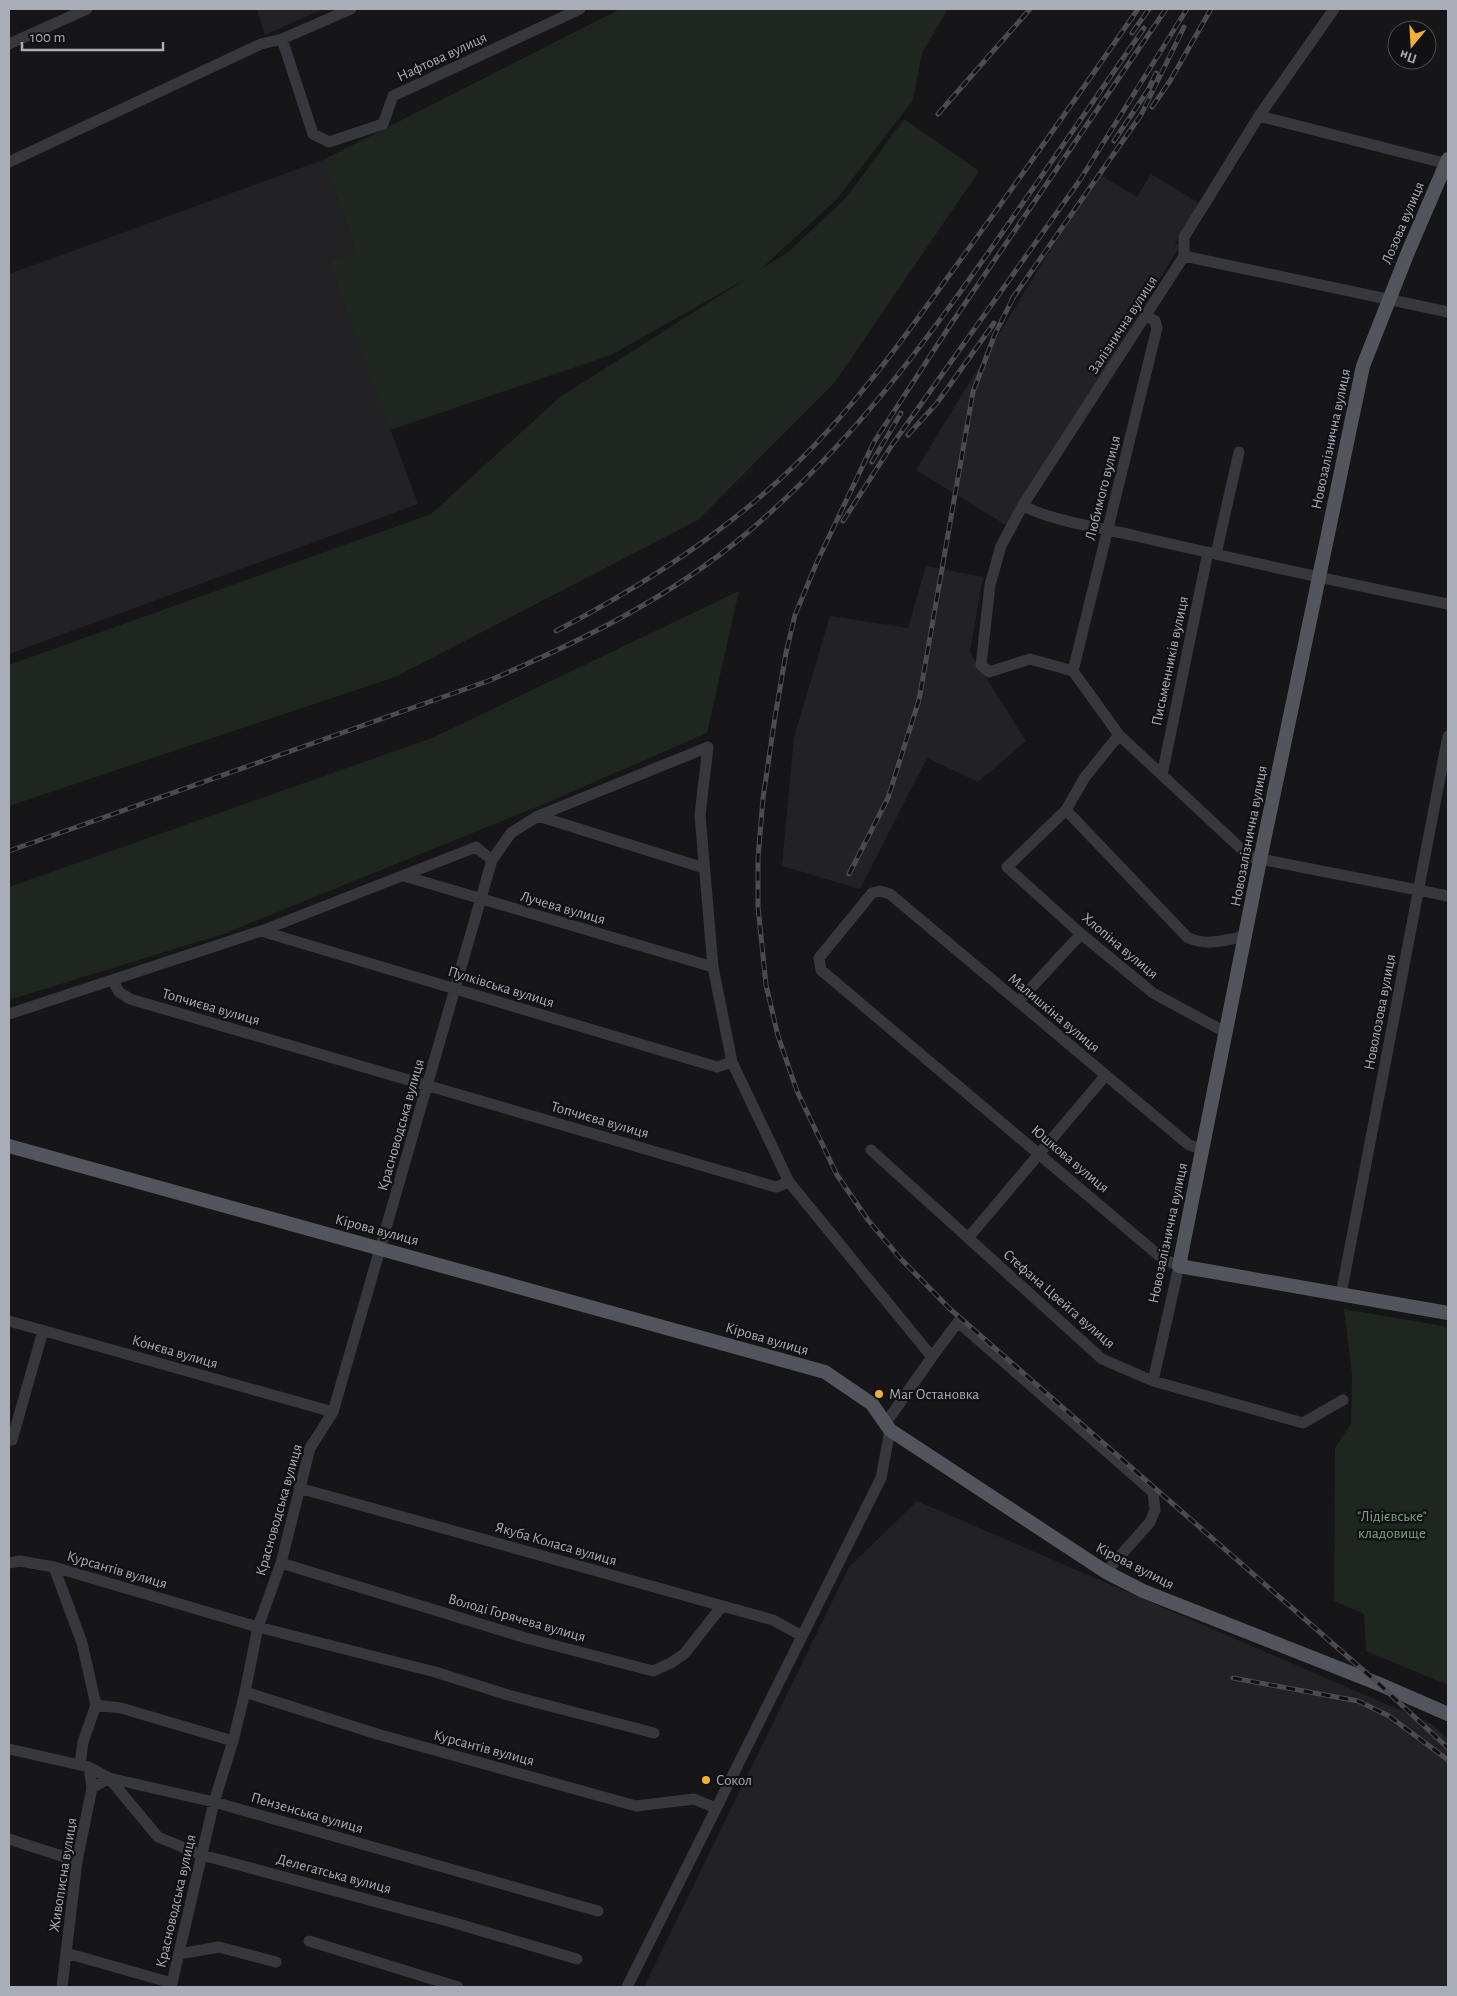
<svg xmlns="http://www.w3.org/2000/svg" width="1457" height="1996" font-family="'Alegreya Sans',sans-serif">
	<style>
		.built { fill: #222225 }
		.green { fill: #1e261f }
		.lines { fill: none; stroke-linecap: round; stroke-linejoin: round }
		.minor { stroke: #37383d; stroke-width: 11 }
		.major { stroke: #53555c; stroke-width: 14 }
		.rail-casing { stroke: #4a4c52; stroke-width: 5 }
		.rail { stroke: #111113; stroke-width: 3; stroke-dasharray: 9; stroke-linecap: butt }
		.poi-dot { fill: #f2b134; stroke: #111113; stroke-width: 2 }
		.labels { text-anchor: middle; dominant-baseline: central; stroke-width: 4.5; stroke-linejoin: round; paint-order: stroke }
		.street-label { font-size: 15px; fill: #a8adb8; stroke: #111113 }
		.poi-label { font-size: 15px; fill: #a8adb8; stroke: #111113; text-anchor: start }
		.park-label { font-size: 15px; fill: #7fa381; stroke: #111113 }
	</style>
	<rect width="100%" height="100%" fill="#161618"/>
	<path class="built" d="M257 9H323L265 35Z
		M323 160 356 251 328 261 418 504 9 654V274Z
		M1097 173 1137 197 1151 174 1199 203 1175 243 1180 246 1009 527 916 470Z
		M926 566 983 577 970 652 1026 741 978 782 927 758 860 889 782 866 794 737 830 616 908 628Z
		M917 1501 1432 1724 1448 1739V1987H644L849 1567Z"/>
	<path class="green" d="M620 9H948L922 53 913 100 837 199 762 268 787 253 846 198 904 119 979 171 835 382 698 520 395 677 9 806V665L431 514 560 397 746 279 611 355 390 430 328 261 356 251 323 160Z
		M739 591 707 733 544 804 223 934 9 1000V887L432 738Z
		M1344 1309 1448 1327V1685L1366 1651 1364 1614 1334 1601 1335 1448 1351 1424 1352 1375Z"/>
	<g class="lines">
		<path class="minor" d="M1334 9 1259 116 1184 237V256L1023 505 1001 546 990 585 981 665 989 672 1030 659 1073 671 1119 735 1250 857 1448 896
			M282 39 313 134 329 142 383 124 393 96 580 9
			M9 44 87 9
			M1259 116 1448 164
			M9 162 261 44 282 39 351 9
			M1184 256 1448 312
			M1023 505C1045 520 1108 529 1136 536 1240 560 1344 583 1448 604
			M1216 554 1239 452
			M1073 671 1157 328 1155 321 1147 316
			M1119 735 1085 777 1066 810 1007 867 1081 934 1153 993 1225 1032
			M1162 775 1208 552
			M1066 810 1187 937C1205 947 1225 940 1246 936
			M538 816 704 868
			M404 876 713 967
			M261 931 717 1067 732 1062
			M113 981 119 992 130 999 776 1187 789 1182 932 1357 885 1424
			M1018 1002 1081 934
			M9 1014 261 931 476 847 492 860 511 833 538 816 708 747 700 815 713 967 732 1062 789 1182
			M871 1150 1102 1359 1153 1381 1303 1423 1343 1400
			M968 1238 1105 1076
			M1341 1294 1448 736
			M9 1321 333 1412
			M932 1357 958 1322 1153 1492 1155 1510 1150 1522 1106 1572
			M1153 1381 1179 1266 1163 1259 821 970 819 958 872 893 880 891 890 894 1189 1145 1202 1149
			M9 1440H12L43 1331
			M299 1488 773 1620 802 1636
			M9 1563 20 1561 54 1567 258 1627 435 1672 508 1695 654 1733
			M281 1563 526 1638 653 1671 671 1663 685 1653 722 1606
			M54 1567 82 1643 96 1705 83 1742 80 1765
			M245 1692 377 1734 636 1806 694 1799 716 1808
			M96 1705 121 1708 233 1741
			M9 1749 89 1767 109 1778 214 1802 598 1911
			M92 1788 109 1778 158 1837 202 1855 455 1923 577 1959
			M9 1839 77 1861
			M309 1941 458 1987
			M66 1953 172 1983 214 1802 233 1741 245 1692 258 1627 281 1563 310 1448 333 1412 492 860
			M179 1954 219 1947 276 1962
			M62 1987 77 1861 92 1788 89 1767
			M627 1987 881 1478 890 1430"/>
		<path class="major" d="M1448 159 1408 252 1363 366 1260 860 1179 1266 1448 1313
			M9 1146 825 1372 872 1404 890 1430 1106 1572 1143 1591 1379 1684 1448 1714"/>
		<defs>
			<path id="rail" d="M1166 9 951 324 874 442 817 562 795 615 786 653 775 717 763 798 758 858V907L766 985 778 1036 797 1091 837 1175 868 1220 900 1258 950 1309 1379 1684 1448 1748
				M1132 33 1149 9
				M1152 107 1170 81 1211 9
				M938 114 1030 9
				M1114 141 1148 90 1156 73
				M1012 299 1141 115 1184 27
				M908 435 937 403 994 323
				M872 462 901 413
				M843 521 892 445 1080 180 1187 9
				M556 631C641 587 725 533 794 466 852 410 898 346 945 281 1011 191 1075 100 1138 9
				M9 851 488 681C579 642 670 598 747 533 854 442 929 338 1009 223 1054 158 1099 93 1144 28
				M849 874 888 798 919 700 973 392 995 334 1015 294
				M1233 1678 1358 1701 1389 1716 1448 1760"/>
		</defs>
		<use href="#rail" class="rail-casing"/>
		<use href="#rail" class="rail"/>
	</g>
	<g class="poi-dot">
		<circle cx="879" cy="1394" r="5"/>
		<circle cx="706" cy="1780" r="5"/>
	</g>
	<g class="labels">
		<g class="street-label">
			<text transform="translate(442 57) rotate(-25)">Нафтова вулиця</text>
			<text transform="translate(1403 223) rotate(-67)">Лозова вулиця</text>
			<text transform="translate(1123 325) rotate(-57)">Залізнична вулиця</text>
			<text transform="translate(1331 439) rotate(-78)">Новозалізнична вулиця</text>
			<text transform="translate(1103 488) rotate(-76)">Любимого вулиця</text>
			<text transform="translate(1170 661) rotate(-78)">Письменників вулиця</text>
			<text transform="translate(1249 836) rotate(-79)">Новозалізнична вулиця</text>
			<text transform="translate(563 908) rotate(16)">Лучева вулиця</text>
			<text transform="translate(1120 946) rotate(40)">Хлопіна вулиця</text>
			<text transform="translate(501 987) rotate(17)">Пулківська вулиця</text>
			<text transform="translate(211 1007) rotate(16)">Топчиєва вулиця</text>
			<text transform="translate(1380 1012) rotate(-79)">Новолозова вулиця</text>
			<text transform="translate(1054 1013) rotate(40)">Малишкіна вулиця</text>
			<text transform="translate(600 1120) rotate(16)">Топчиєва вулиця</text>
			<text transform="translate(401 1125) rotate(-74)">Красноводська вулиця</text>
			<text transform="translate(1070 1159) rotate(40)">Юшкова вулиця</text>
			<text transform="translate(377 1230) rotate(15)">Кірова вулиця</text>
			<text transform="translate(1168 1233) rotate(-78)">Новозалізнична вулиця</text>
			<text transform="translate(1059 1299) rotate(41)">Стефана Цвейга вулиця</text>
			<text transform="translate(767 1339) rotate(16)">Кірова вулиця</text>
			<text transform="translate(175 1352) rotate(16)">Конєва вулиця</text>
			<text transform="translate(279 1510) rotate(-74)">Красноводська вулиця</text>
			<text transform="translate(556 1544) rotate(16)">Якуба Коласа вулиця</text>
			<text transform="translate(1135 1566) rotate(27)">Кірова вулиця</text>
			<text transform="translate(117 1570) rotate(16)">Курсантів вулиця</text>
			<text transform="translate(517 1618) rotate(16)">Володі Горячева вулиця</text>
			<text transform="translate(484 1748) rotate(15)">Курсантів вулиця</text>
			<text transform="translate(307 1813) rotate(16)">Пензенська вулиця</text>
			<text transform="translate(334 1874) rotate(15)">Делегатська вулиця</text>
			<text transform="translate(63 1875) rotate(-81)">Живописна вулиця</text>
			<text transform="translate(176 1901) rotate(-77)">Красноводська вулиця</text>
		</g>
		<g class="poi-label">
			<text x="889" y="1394">Маг Остановка</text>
			<text x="716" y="1780">Сокол</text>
		</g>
		<g class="park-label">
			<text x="1392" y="1516">"Лідієвське"<tspan x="1392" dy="17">кладовище</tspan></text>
		</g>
	</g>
	<rect width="1457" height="1996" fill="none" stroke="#a8adb8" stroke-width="20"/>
	<g transform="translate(1412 45) rotate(198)"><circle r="24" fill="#111113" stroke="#4d4f55"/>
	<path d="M0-4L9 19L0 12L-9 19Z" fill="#f2b134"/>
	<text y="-8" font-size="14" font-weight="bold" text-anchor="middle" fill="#a8adb8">Пн</text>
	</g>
	<path d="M22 42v8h141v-8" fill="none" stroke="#a8adb8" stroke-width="2.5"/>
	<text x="30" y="42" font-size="15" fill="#a8adb8" stroke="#111113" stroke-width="4" paint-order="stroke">100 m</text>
</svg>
